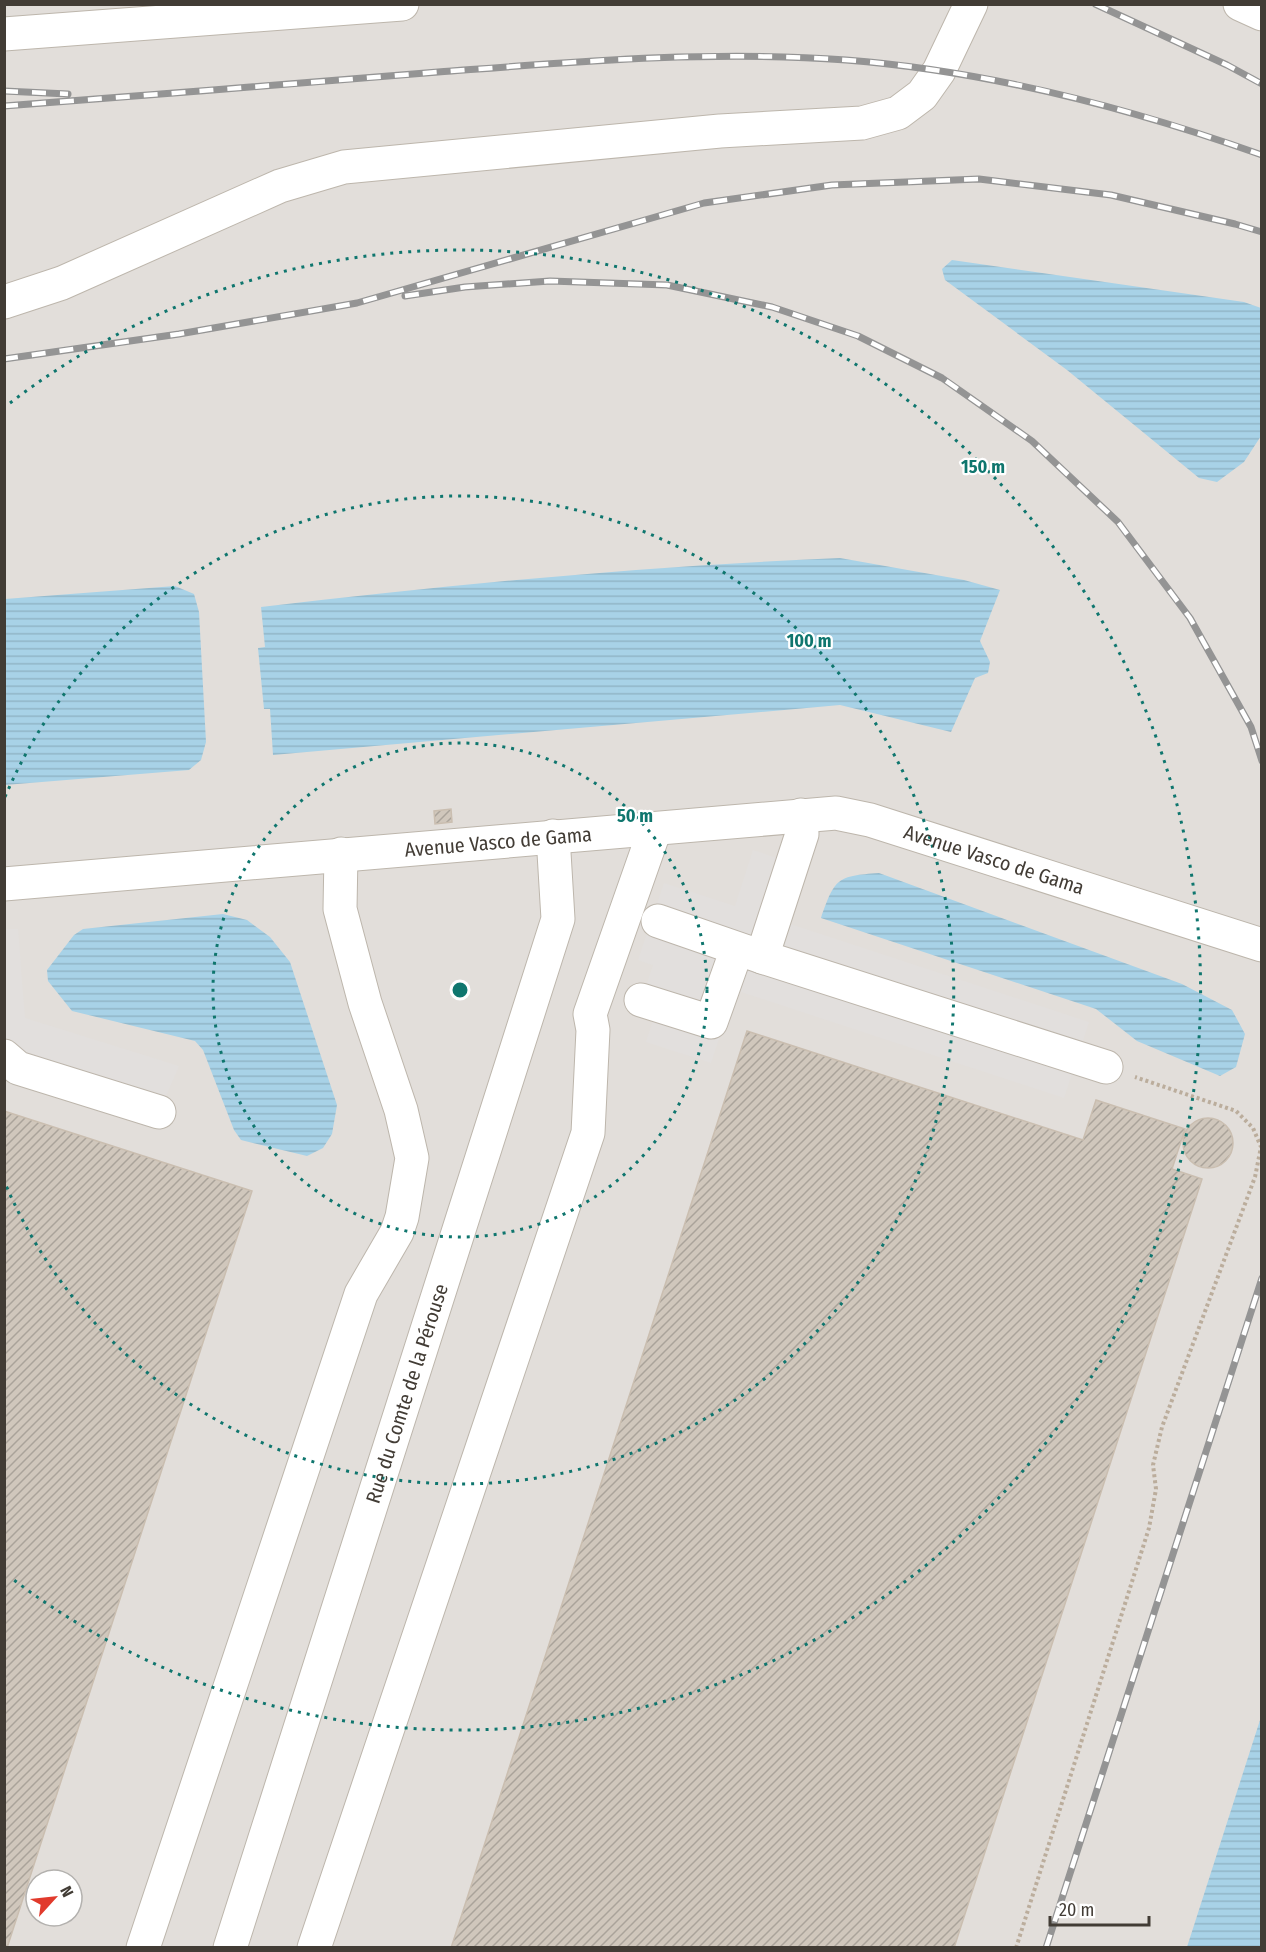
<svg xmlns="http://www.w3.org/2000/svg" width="1266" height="1952" font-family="'Fira Sans Condensed',sans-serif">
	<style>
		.industrial { fill: #e2deda; fill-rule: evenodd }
		.parking { fill: #e2dfdd }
		.water { fill: url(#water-rules) }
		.building { fill: url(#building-hatch); stroke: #cabeb0; stroke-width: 1.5 }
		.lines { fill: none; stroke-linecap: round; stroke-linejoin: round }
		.minor-casing { stroke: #bdb6ac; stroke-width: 35 }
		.path { stroke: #bbad9c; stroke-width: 4; stroke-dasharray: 3 3; stroke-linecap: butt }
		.minor { stroke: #fff; stroke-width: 33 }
		.rail-casing { stroke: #949494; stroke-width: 7 }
		.rail { stroke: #fff; stroke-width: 4.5; stroke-dasharray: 14; stroke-linecap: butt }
		.ring { fill: none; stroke: #0f766e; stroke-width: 3; stroke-dasharray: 3 6 }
		.labels { text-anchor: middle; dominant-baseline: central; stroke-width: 4.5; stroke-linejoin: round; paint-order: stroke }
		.street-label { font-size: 20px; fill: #423c35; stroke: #fff }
		.centre { fill: #0f766e; stroke: #fff; stroke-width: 3 }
		.ring-label { font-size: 18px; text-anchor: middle; font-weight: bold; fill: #0f766e; stroke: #fff; stroke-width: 4.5; stroke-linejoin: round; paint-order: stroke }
	</style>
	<defs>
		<pattern id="water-rules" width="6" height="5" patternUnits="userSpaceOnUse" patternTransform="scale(1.5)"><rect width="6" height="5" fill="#a8d2e7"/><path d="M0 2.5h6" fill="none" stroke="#92b5c7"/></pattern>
		<pattern id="building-hatch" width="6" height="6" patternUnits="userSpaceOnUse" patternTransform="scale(1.5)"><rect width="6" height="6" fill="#d0c7bc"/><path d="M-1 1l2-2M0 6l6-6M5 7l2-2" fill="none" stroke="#aaa39a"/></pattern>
	</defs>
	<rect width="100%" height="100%" fill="#f0ece5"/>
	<path class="industrial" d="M5 5H1261V1947L5 1948ZM36 1880H72V1916H36Z"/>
	<path class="parking" d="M753 850 793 863 775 919 1089 1022 1064 1098 735 990 711 1063 646 1042 658 1006 641 1000 653 965 638 960 664 883 735 906Z
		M5 929H18L25 1018 179 1066 159 1112 5 1056Z"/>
	<path class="water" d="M952 260 1244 302 1261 308V436L1244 462 1217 482 1199 478 1067 370 945 280 942 269Z
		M840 558 964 580 1000 590 980 641 990 662 988 673 975 678 951 732 840 705 273 755 270 709H264L258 648 265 647 261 607C454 584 647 566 840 558Z
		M175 586 194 594 199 612 206 742 201 760 189 770 5 785V599Z
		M879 873 1182 984 1232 1010 1245 1034 1236 1067 1220 1076 1137 1041 1096 1009 821 918C835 878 837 876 879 873Z
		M223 914 247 920 270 937 290 962 337 1105 332 1134 323 1148 307 1156 241 1140 234 1130 203 1050 195 1041 72 1011 48 981 47 970 74 935 83 929Z
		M1261 1717V1947H1187Z"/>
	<path class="building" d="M451 809 452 822 435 824 434 811Z
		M747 1031 1083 1140 1096 1100 1185 1129 1172 1169 1202 1179 954 1948H451Z
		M4 1111 252 1191 7 1948H4Z
		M1183 1143a25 25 0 1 1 50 0a25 25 0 1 1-50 0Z"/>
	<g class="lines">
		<defs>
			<g id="minor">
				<path d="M1240 4 1262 14"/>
				<path d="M4 34 402 4"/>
				<path d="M4 302 62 283 280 186 344 167 720 131 862 123 898 113 922 95 939 71 971 4"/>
				<path id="s1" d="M4 884 836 813 870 820 1262 945"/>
				<path d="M658 921 762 957 802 834 801 815"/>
				<path d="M762 957 1106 1067"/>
				<path d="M641 1000 711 1022 737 949"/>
				<path d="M4 1056 18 1068 159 1112"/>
				<path d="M143 1948 361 1294 397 1232 402 1217 412 1158 401 1110 365 1003 340 909 341 854"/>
				<path id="s2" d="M230 1948 558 919 553 836"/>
				<path d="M314 1948 588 1133 593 1030 590 1014 655 829"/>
			</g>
		</defs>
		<use href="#minor" class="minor-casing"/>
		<path class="path" d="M1016 1948 1149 1528 1156 1489 1153 1465 1162 1427 1255 1177 1261 1147 1253 1128 1236 1111 1135 1077"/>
		<use href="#minor" class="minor"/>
		<defs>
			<path id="rail" d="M1095 4 1227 65 1262 84
				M4 91 68 94
				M4 106C149 95 293 84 438 72 573 62 709 50 846 60 989 71 1127 107 1262 155
				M405 296 465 287 550 281 667 285 772 307 858 336 942 378 1032 441 1118 522 1190 618 1251 727 1262 761
				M4 359 179 334 357 303 704 203 832 185 979 179 1111 195 1235 224 1262 232
				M1046 1948 1262 1278"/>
		</defs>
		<use href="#rail" class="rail-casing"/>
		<use href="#rail" class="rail"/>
	</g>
	<g class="ring">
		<circle cx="460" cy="990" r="247"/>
		<path d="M5 797A494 494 0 1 1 5 1183"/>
		<path d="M10 403A740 740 0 1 1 10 1577"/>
	</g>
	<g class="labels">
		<g class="street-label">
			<text stroke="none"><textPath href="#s1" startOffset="496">Avenue Vasco de Gama</textPath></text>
			<text stroke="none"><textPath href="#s1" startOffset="1000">Avenue Vasco de Gama</textPath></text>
			<text stroke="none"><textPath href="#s2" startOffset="582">Rue du Comte de la Pérouse</textPath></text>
		</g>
	</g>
	<circle cx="460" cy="990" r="9" class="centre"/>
	<g class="ring-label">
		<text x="983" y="473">150 m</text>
		<text x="809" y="647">100 m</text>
		<text x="635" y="822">50 m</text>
	</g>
	<rect width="1266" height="1952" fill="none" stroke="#423c35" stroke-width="12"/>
	<g transform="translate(54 1898) rotate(63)"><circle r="28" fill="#ffffff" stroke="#b3b1ae" stroke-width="1.5"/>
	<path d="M0-4.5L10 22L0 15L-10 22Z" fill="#e13a2c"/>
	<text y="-9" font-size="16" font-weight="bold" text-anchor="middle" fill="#423c35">N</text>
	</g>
	<path d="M1050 1916v9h99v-9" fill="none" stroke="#423c35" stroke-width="3"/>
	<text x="1059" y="1916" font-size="18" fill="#423c35" stroke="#ffffff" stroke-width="4.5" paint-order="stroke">20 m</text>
</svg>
